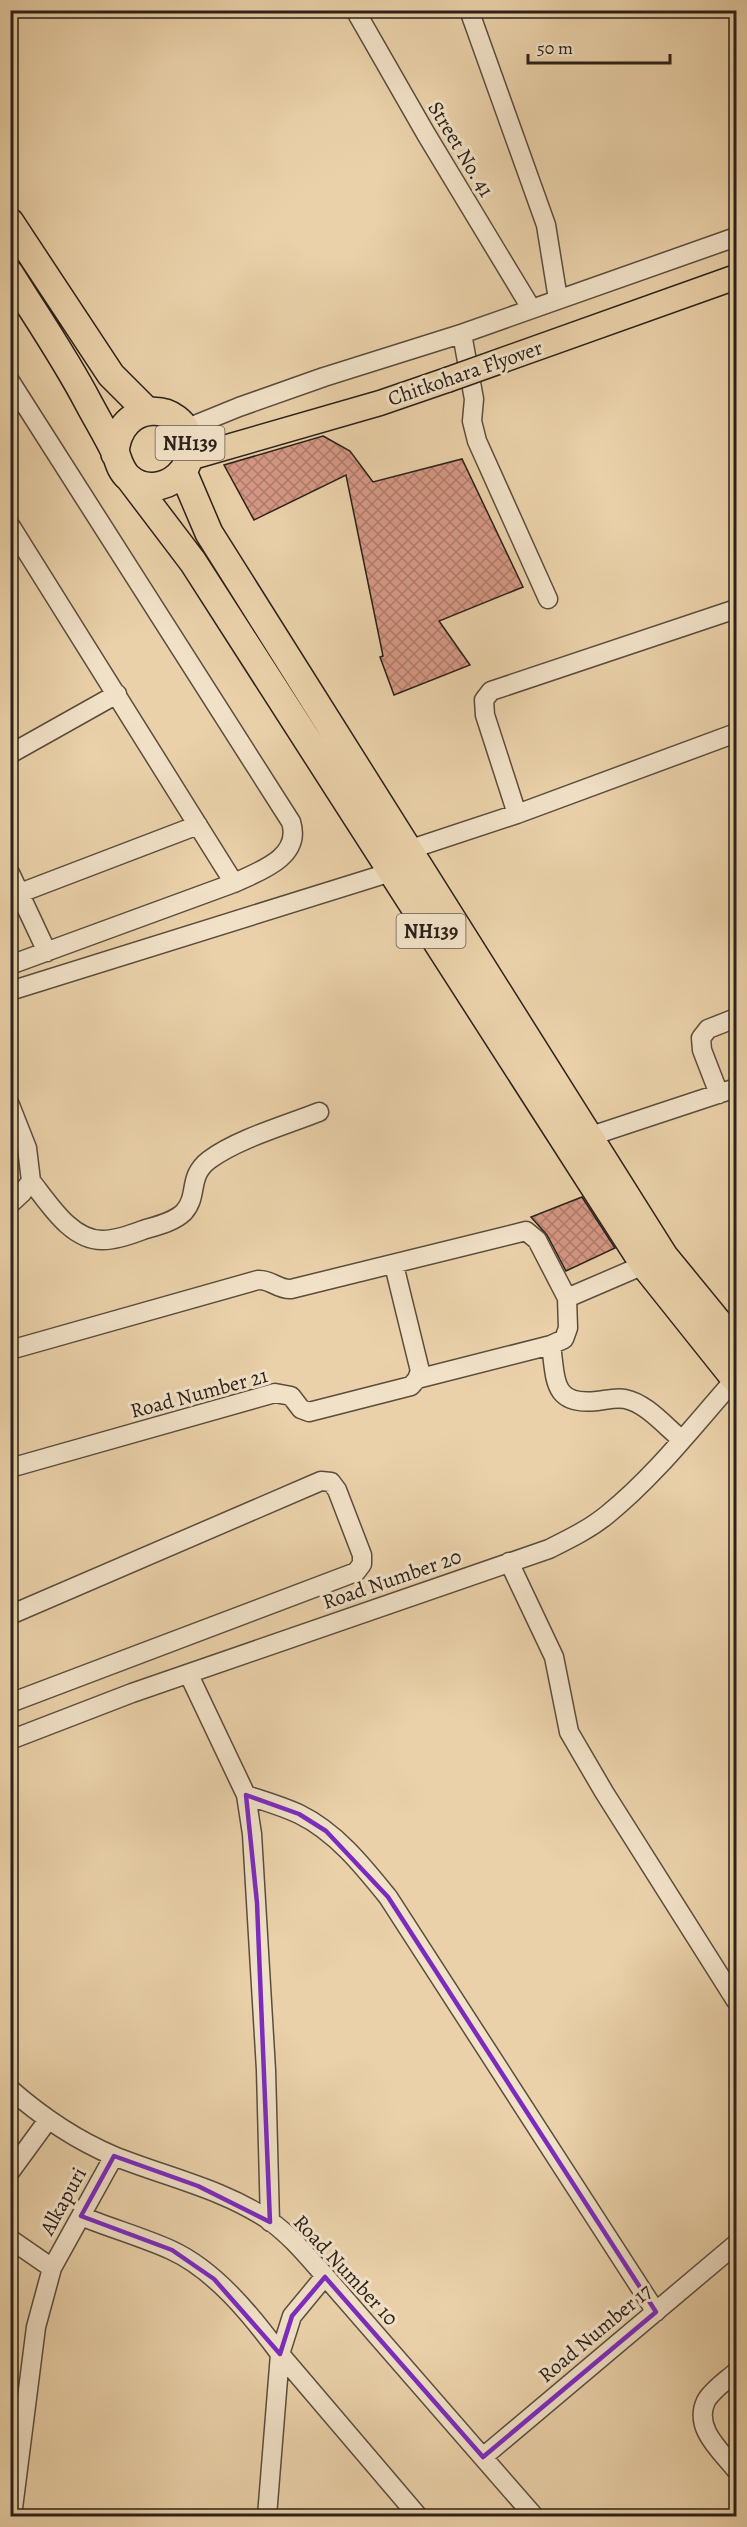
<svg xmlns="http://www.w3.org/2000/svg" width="747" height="2527" font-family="Alegreya,serif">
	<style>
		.building { fill: url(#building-cross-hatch); stroke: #2a2119; stroke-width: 1.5 }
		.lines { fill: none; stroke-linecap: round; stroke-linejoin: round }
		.minor-casing { stroke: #5a4d3d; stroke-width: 21 }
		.major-casing { stroke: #2a2119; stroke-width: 27 }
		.highway-casing { stroke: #2a2119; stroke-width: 30 }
		.minor { stroke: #f1e1c7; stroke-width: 18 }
		.major { stroke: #ead1a9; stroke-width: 24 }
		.highway { stroke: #ead1a9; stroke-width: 27 }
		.major-bridge-casing { stroke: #2a2119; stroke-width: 27; stroke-linecap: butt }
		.major-bridge { stroke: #ead1a9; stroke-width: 24 }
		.marked { fill: none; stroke: #7b2cbf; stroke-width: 4.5; stroke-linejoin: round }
		.labels { text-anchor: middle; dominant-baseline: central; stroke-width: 6; stroke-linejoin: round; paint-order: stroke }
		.shield { fill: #f1e1c7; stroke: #665b4d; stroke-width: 1.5 }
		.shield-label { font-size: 20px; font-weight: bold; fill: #2a2119 }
		.street-label { font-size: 21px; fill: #2a2119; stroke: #f1e1c7 }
	</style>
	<defs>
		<pattern id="building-cross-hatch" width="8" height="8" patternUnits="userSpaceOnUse" patternTransform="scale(1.5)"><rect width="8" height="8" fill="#d69885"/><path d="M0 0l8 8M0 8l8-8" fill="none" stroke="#ae7c6c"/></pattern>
	</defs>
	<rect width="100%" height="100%" fill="#ead1a9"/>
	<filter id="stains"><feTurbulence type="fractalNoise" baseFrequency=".00333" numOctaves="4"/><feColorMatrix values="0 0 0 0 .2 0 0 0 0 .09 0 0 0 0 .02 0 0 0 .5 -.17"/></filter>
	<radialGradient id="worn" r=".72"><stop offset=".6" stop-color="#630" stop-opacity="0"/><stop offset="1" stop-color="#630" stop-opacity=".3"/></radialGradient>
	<path class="building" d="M323 436 350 451 373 482 462 459 523 587 439 621 470 665 394 695 380 657 383 656 346 475 254 520 224 465Z
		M582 1197 615 1248 566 1271 547 1235 531 1217Z"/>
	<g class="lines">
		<defs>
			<path id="minor" d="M355 10 426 134 531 308
				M469 10 546 225 558 299
				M462 334 474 399 472 421 477 441 548 599
				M10 381 291 822C302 857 260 871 234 883L10 965
				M185 429 239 407 324 377 464 333 736 237
				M10 525 234 883
				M10 754 117 694
				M517 814 485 715 484 700 491 691 736 609
				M408 850 517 814 736 733
				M10 873 47 952
				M20 893 198 825
				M10 991 401 869
				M719 1094 702 1050 701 1038 708 1029 736 1018
				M10 1105 27 1148 31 1181 22 1193 10 1204
				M588 1137 736 1088
				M31 1181C48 1202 71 1241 103 1240 116 1240 130 1235 143 1230 156 1226 174 1222 184 1212 199 1195 187 1177 209 1160 237 1139 286 1125 319 1112
				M551 1345C556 1380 552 1406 597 1401 606 1400 616 1397 625 1399 646 1403 665 1426 681 1439
				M10 1350 258 1280C271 1279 278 1290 291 1289L526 1231 537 1240 567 1298 653 1261
				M417 1379 551 1345 564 1339 568 1328 567 1298
				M10 1468 275 1393 291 1396 301 1409 309 1412 411 1386 417 1379 420 1371 394 1265
				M509 1562 554 1657 569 1732 604 1792 736 2001
				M10 1615 321 1481 331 1482 337 1490 362 1555V1564L356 1572 10 1703
				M189 1675 246 1795 252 1834 266 2070 270 2222
				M10 1740 132 1693 549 1549C569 1539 590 1529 608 1514 656 1475 695 1424 736 1378
				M246 1795C264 1801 282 1806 299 1814 336 1832 363 1866 388 1897L656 2312
				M10 2089C42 2117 76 2140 114 2156 166 2177 224 2189 270 2221 291 2236 308 2257 325 2276L534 2516
				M10 2172 48 2120
				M81 2216C110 2228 142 2237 171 2250 215 2270 252 2316 280 2354L267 2516
				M10 2239 52 2268
				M325 2276 292 2316 280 2354 418 2516
				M736 2372C727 2380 712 2390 706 2401 693 2428 721 2451 736 2470
				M483 2457 736 2244
				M12 2516 36 2327 52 2268 114 2156"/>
			<path id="major" d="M189 458 380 403 447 380"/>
			<path id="highway" d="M10 222 111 375 147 411
				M10 274C36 316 65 358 88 402 97 419 108 437 116 454 119 463 121 471 129 478 143 491 165 488 178 476 187 468 192 455 190 443 184 400 118 398 115 454
				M183 472 209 533 664 1256 736 1344
				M130 479 193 562 645 1266 736 1380"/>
		</defs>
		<use href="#minor" class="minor-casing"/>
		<use href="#major" class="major-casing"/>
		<use href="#highway" class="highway-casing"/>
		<use href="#minor" class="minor"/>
		<use href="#major" class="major"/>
		<use href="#highway" class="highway"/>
		<defs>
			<path id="major-bridge" d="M447 380 736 277"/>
		</defs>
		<use href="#major-bridge" class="major-bridge-casing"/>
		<use href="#major-bridge" class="major-bridge"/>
	</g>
	<path class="marked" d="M246 1795 299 1814 326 1831 388 1897 656 2312 483 2457 325 2277 292 2316 280 2354 214 2279 172 2250 81 2216 114 2156 198 2186 270 2222 257 1903Z"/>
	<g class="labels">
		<g class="shield">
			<rect x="155.5" y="426" width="69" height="34" rx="4.5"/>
			<rect x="396.5" y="914" width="69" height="34" rx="4.5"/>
		</g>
		<g class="shield-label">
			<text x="190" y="443">NH139</text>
			<text x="431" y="931">NH139</text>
		</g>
		<g class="street-label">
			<text transform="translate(461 149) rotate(59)">Street No. 41</text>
			<text transform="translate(465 373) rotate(-19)">Chitkohara Flyover</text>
			<text transform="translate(199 1393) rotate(-15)">Road Number 21</text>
			<text transform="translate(392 1579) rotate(-19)">Road Number 20</text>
			<text transform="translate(63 2201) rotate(-61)">Alkapuri</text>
			<text transform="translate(346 2270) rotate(47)">Road Number 10</text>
			<text transform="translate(595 2333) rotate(-40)">Road Number 17</text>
		</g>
	</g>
	<rect width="747" height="2527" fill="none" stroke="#ead1a9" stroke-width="36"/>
	<rect x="12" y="12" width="723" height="2503" fill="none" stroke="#2a2119" stroke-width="3"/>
	<rect x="18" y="18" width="711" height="2491" fill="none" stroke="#2a2119" stroke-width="1.5"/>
	<path d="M528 54v9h142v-9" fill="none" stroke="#2a2119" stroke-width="3"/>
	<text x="537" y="54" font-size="18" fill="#2a2119" stroke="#f1e1c7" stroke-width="4.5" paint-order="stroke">50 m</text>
	<rect width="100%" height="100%" filter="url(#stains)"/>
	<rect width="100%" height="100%" fill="url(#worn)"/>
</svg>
